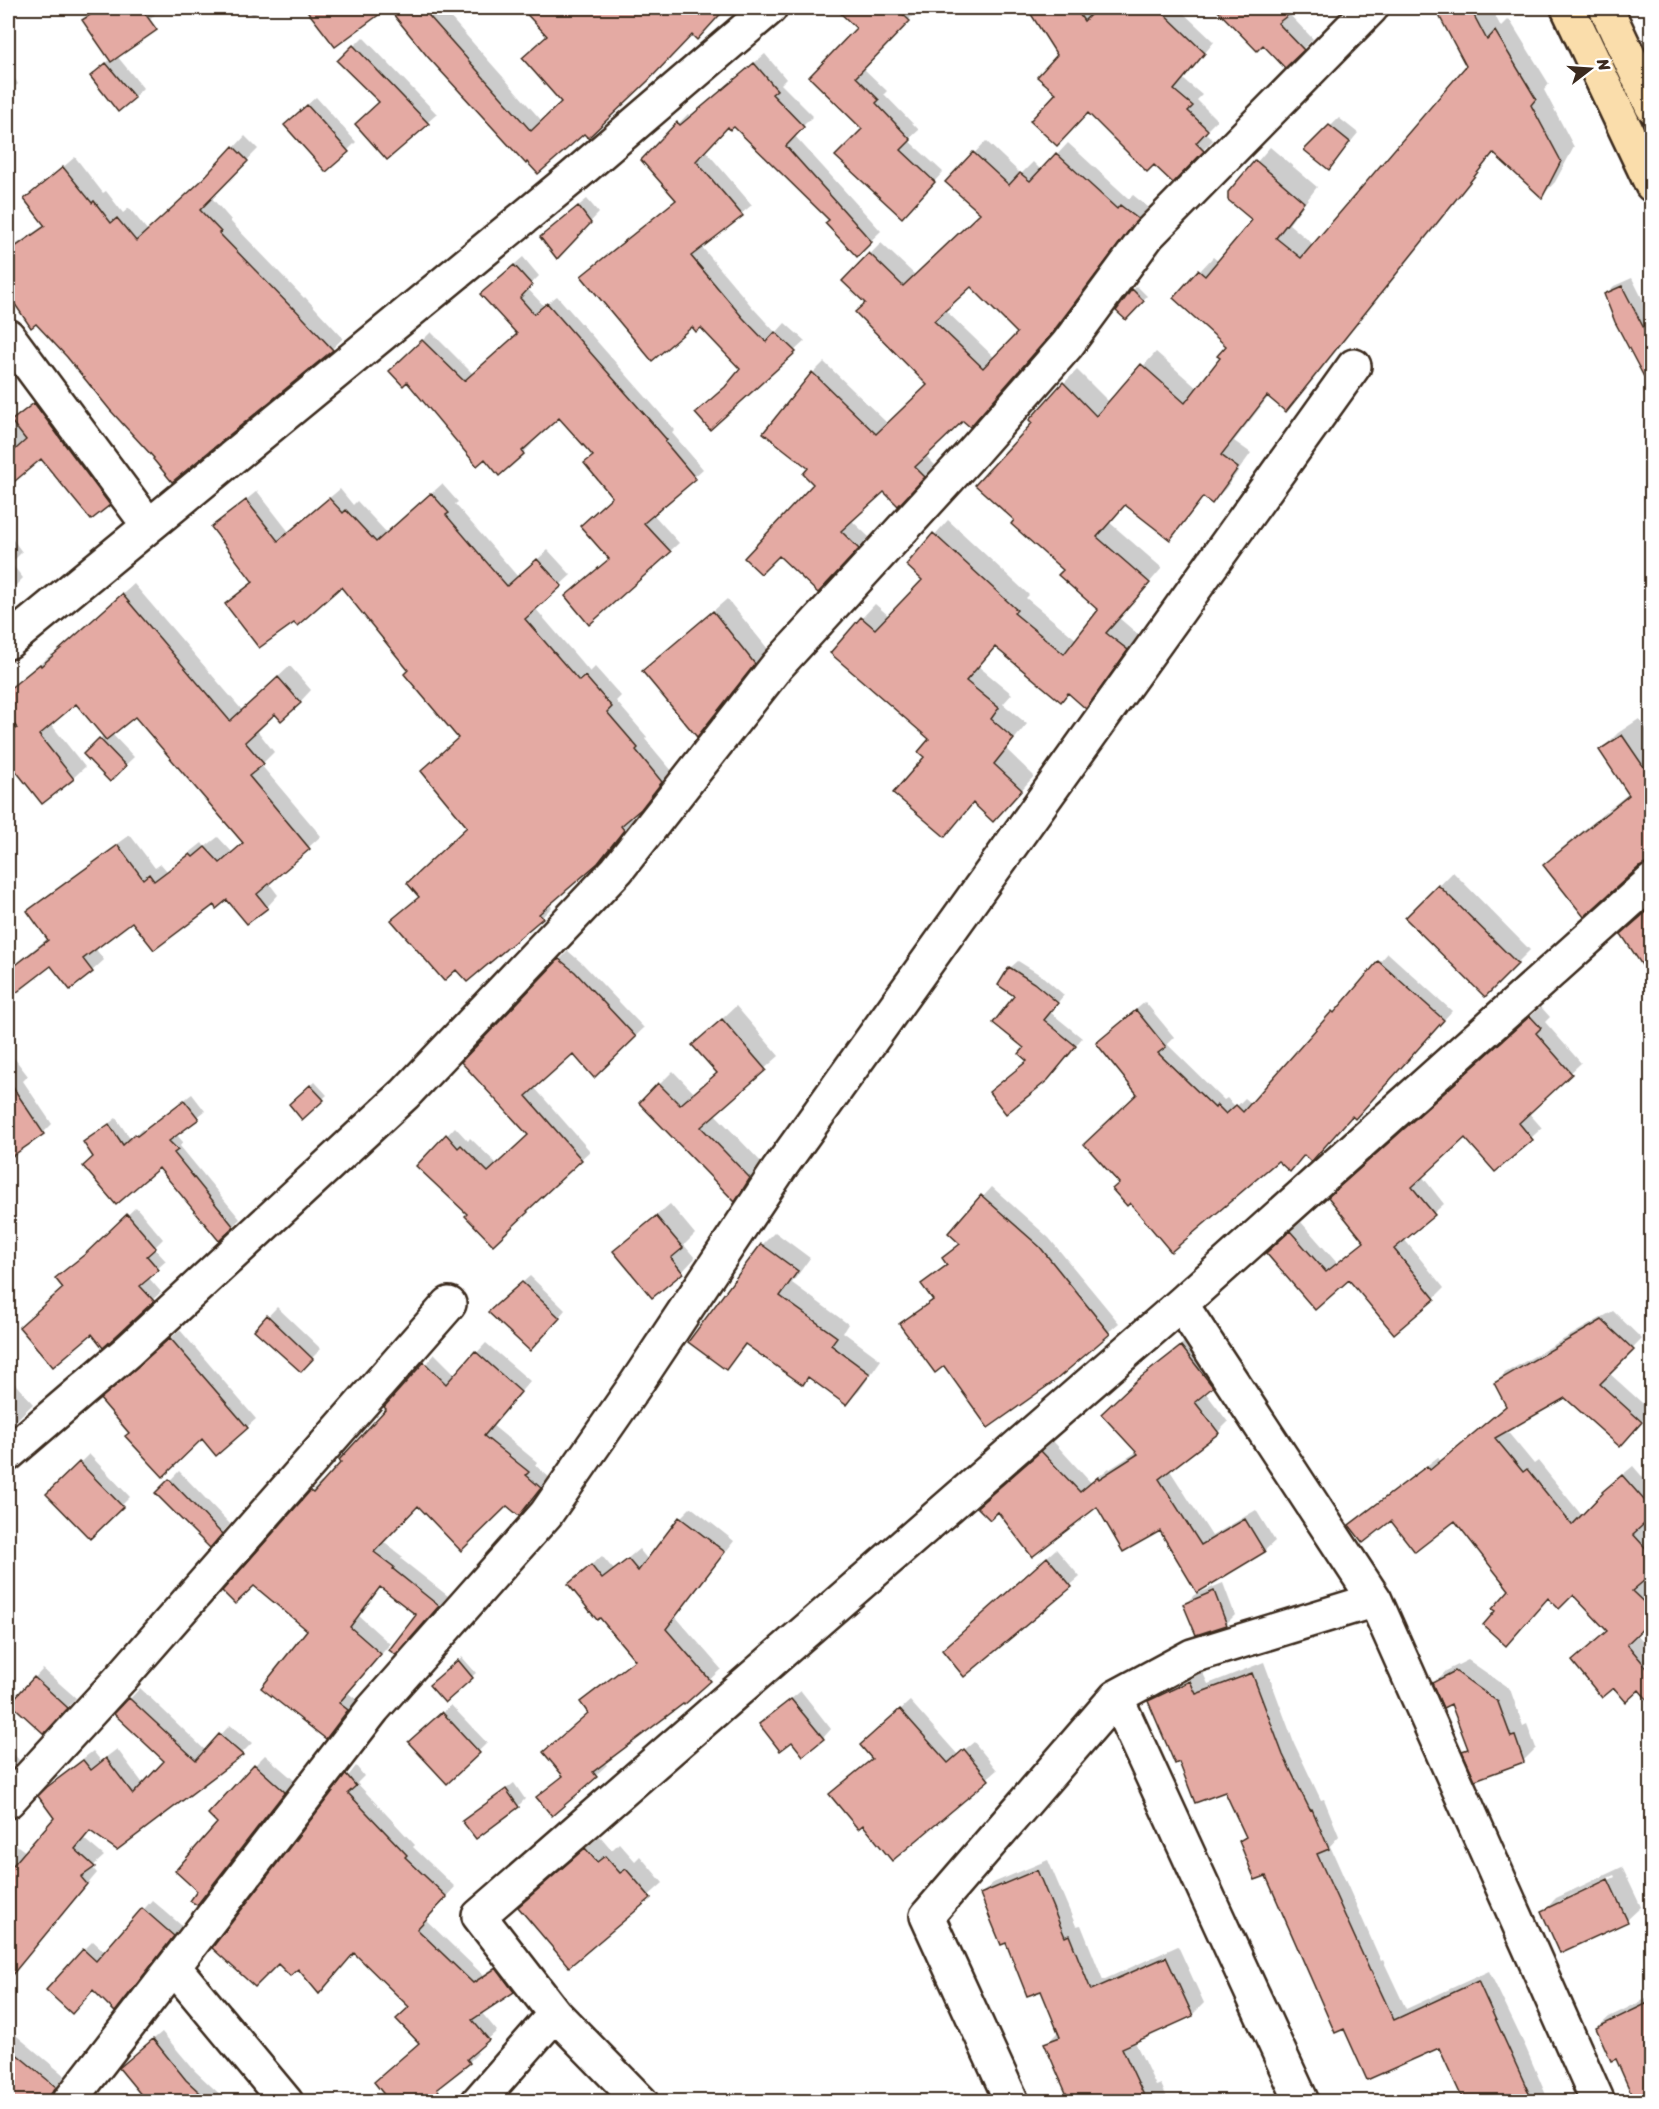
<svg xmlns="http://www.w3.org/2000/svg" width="1659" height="2109" font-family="Sriracha,sans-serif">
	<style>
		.shadow { fill: #0003; fill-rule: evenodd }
		.building { fill: #e4aaa3; stroke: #3b2a1e; stroke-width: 1.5; fill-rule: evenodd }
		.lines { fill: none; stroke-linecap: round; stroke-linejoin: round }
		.minor-casing { stroke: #3b2a1e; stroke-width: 38 }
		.highway-casing { stroke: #3b2a1e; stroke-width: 38 }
		.minor { stroke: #fff; stroke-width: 33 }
		.highway { stroke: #faddab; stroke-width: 33 }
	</style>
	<rect width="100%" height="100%" fill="#fff"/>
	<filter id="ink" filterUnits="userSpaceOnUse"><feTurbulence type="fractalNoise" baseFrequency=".0167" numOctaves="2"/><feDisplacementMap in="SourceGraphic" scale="12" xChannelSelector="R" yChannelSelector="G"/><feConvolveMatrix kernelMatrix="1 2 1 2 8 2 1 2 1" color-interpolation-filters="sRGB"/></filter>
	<g filter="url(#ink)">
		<path class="shadow" d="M99 8H156L158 11 117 56 143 88 134 97 100 68 111 59 84 20Z
			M246 8H263L253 16Z
			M316 8H383L378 13H311Z
			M402 8H442L542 121 562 102 548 35 523 8H716L721 12 692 33 538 172 395 14Z
			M849 8H913L917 11 863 68 887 91 884 94 919 130 908 140 943 172 911 207 864 129 811 77 858 28 843 14Z
			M1029 8H1091L1094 12 1099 8H1178L1214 42 1183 79 1202 95 1197 100 1217 120 1205 132 1213 140 1173 181 1154 163 1088 111 1058 93 1059 55Z
			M1217 8H1294L1288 13 1313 39 1285 66 1263 43 1257 49Z
			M1480 8H1491L1501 27 1509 19 1549 84 1544 90 1574 147 1555 182 1542 196 1495 152 1300 396 1286 410 1269 396 1234 441 1251 453 1226 488 1212 502 1204 496 1183 524 1170 538 1126 504 1109 522 1162 568 1119 618 1140 636 1099 693 1086 707 1069 692 996 646 978 666 1012 694 1003 704 1027 724 1006 749 1034 776 1007 806 974 802 945 835 926 757 931 739 862 618 875 604 889 616 924 580 908 565 948 520 1029 595 1026 598 1077 640 1100 610 1065 569 1016 520 1034 422 1064 383 1077 370 1110 403 1156 352 1198 389 1222 358 1228 346 1175 298 1213 257 1219 262 1254 220 1230 193 1270 147 1317 187 1289 224 1314 245 1467 66 1465 20Z
			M363 37 437 114 387 158 380 102 339 61Z
			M765 54 786 79 781 84 813 116 794 135 881 231 857 254 831 220 734 125H729L705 150 752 205 701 246 753 308 776 333 785 323 805 341 710 428 732 381 743 369 701 326 692 325 583 276 677 199 643 160 688 114 690 116Z
			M8 68 18 84 8 93Z
			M316 97 356 142 348 150 295 116Z
			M1339 118 1358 133 1329 168 1306 150Z
			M245 136 258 149 211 197 231 220 230 221 304 298 305 297 343 338 332 349 156 458 37 322 31 326 8 291V250L46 224 26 199 75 157 103 193 106 191 123 213 129 208 148 231 208 176Z
			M986 141 1021 174 1033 162 1042 171 1068 143 1129 199 1133 195 1148 207 1063 320 981 414 963 419 925 455 935 465 910 492 884 489 851 520 869 537 829 580 815 484 810 468 813 373 824 362 888 424 928 385 867 303 844 281 881 243 915 275 981 213 947 182ZM971 284 1020 333 995 358 944 309Z
			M587 199 599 213 557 256 551 228Z
			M523 257 539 276 527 288 544 306 557 296 675 430 672 433 703 469 653 514 679 543 670 551 614 497 594 455 560 415 530 442 532 444 523 453 391 371 431 332 473 374 518 334 491 285Z
			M1632 278 1652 318V364L1606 294 1614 286Z
			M1137 286 1147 296 1126 318 1133 290Z
			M44 394 118 494 109 504 41 457 8 485V424Z
			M442 484 458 502 455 504 518 577 548 550 571 575 535 608 590 672 595 667 621 696 616 701 647 737 645 739 672 771 651 797 631 816 634 819 608 851 549 904 552 907 542 917 420 896 469 826 460 738 410 669 341 585 294 621 227 604 254 581 213 527 257 491 289 532 340 489 353 505 357 501 387 533Z
			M8 533 22 552 11 563 23 578 8 593Z
			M134 584 242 710 290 666 311 690 300 702 275 712 256 729 274 752 261 765 321 836 269 883 278 895 267 907 228 898 214 903 133 920 95 948 104 960 92 971 51 963 8 991V970L48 938 29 911 41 900 130 835 155 868 161 864 167 871 202 843 205 847 218 837 233 853 244 843 135 715 111 733 134 757 110 780 85 754 104 735 77 702 50 723 85 767 73 778 43 802 8 758V735L18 726 8 714V690L52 654 54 656Z
			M727 599 768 649 711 722 697 735 644 671Z
			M1639 719 1652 737 1651 861 1545 865 1562 848 1629 793 1601 750 1618 733Z
			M1453 872 1530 950 1485 995 1408 918Z
			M568 951 583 964 644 1028 594 1076 573 1052 534 1087 590 1151 534 1202 469 1214 418 1166 455 1127 468 1141 470 1138 497 1164 529 1135 463 1062Z
			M1388 953 1452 1011 1364 1108 1353 1114 1299 1161 1278 1159 1121 1182 1139 1094 1106 1035 1145 1002 1174 1037 1167 1044 1224 1100 1227 1098 1236 1107 1245 1098 1252 1104Z
			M1018 961 1042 976 1064 995 1050 1012 1082 1038 1056 1070 1029 1060 1010 968Z
			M736 1006 779 1056 714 1113 763 1164 748 1186 735 1200 641 1103 673 1071 694 1093 718 1072 694 1045Z
			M1541 1007 1550 1017 1545 1022 1581 1063 1528 1112 1542 1128 1495 1170 1465 1136 1422 1176 1444 1204 1404 1239 1444 1288 1434 1298 1349 1278 1316 1308 1278 1243 1301 1222 1337 1263 1365 1241 1340 1187Z
			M8 1050 28 1076 23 1081 52 1124 43 1133 8 1157Z
			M315 1082 327 1095 302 1118 291 1104Z
			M192 1094 205 1111 176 1134 183 1142 180 1146 240 1219 219 1239 159 1166 95 1157 85 1142 116 1118 131 1140 142 1129 144 1130Z
			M992 1187 1049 1238 1119 1323 1055 1378 945 1364 901 1324 934 1298 923 1284 948 1263 944 1258 961 1243 950 1233Z
			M670 1204 695 1234 684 1245 695 1258 682 1272 615 1251Z
			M136 1207 163 1239 154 1248 166 1261 148 1277 161 1292 103 1346 65 1288V1271L94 1247Z
			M775 1232 810 1258 792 1283 848 1324 843 1332 881 1360 859 1391 846 1403 809 1376 802 1383 747 1344 725 1368 762 1245Z
			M530 1276 565 1310 537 1343 497 1305Z
			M277 1307 321 1349 300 1370 256 1329Z
			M1613 1311 1642 1339 1609 1373 1651 1411 1629 1435 1565 1396 1506 1430 1534 1464 1538 1461 1583 1517 1614 1482 1633 1466 1652 1488V1572L1642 1581 1652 1590V1618L1636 1633 1652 1652V1703L1609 1630 1573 1593 1511 1590 1455 1519H1391L1351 1526 1361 1516 1438 1457 1440 1461 1508 1405 1495 1383 1505 1373Z
			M180 1330 256 1419 247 1427 131 1433 111 1391Z
			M1192 1336 1222 1376 1205 1392 1228 1422 1218 1432 1169 1469 1212 1536 1256 1510 1275 1541 1264 1551 1198 1591 1160 1528 1097 1505 989 1497 1053 1441 1091 1483 1109 1468 1110 1469 1138 1451 1114 1404 1148 1371Z
			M486 1343 530 1381 492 1425 537 1462 535 1465 550 1478 519 1514 507 1504H418L382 1541 403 1557 401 1559 448 1596 405 1643 418 1615 382 1586 359 1616 390 1644 348 1693 357 1700 326 1737 309 1629 311 1492 321 1482 323 1484 435 1354 456 1375Z
			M8 1376 33 1404 8 1428Z
			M89 1454 130 1497 90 1537 48 1494Z
			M179 1471 230 1524 218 1538 158 1493Z
			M691 1507 734 1541 676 1617 721 1669 685 1703 604 1762 607 1765 552 1814 538 1798 564 1775 590 1712 582 1702 593 1691 636 1659 581 1573 602 1556 614 1570 639 1549 648 1560 680 1518Z
			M1056 1549 1080 1577 964 1675 1005 1596 1004 1595Z
			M1223 1583 1235 1615 1227 1623 1197 1633 1185 1604 1194 1595Z
			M462 1657 476 1673 445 1701 435 1681Z
			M1468 1660 1510 1689 1523 1726 1527 1724 1536 1748 1524 1760 1476 1778 1464 1751 1469 1747 1452 1702 1434 1683 1446 1671Z
			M1264 1662 1294 1743 1321 1800 1324 1799 1339 1836 1330 1846 1381 1961 1383 1960 1406 2009 1489 1971 1526 2048 1549 2102H1465L1440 2047 1345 2027 1267 1874 1240 1841 1247 1835 1225 1790 1180 1760 1150 1701 1161 1690 1202 1671 1208 1684Z
			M43 1669 76 1698 53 1723 12 1702Z
			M140 1688 206 1751 230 1725 252 1743 242 1753 117 1848 91 1830 84 1839 104 1856 92 1867 97 1873 8 1979V1941L12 1936 8 1932V1851L15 1844 26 1852 56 1818 40 1796 59 1777 93 1751 101 1761 117 1749 144 1785 166 1761 116 1714Z
			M801 1691 831 1729 823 1738 770 1716Z
			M910 1701 958 1755 974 1742 997 1770 892 1858 871 1736Z
			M451 1705 487 1743 447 1782 419 1734Z
			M8 1748 19 1760 8 1773Z
			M265 1755 295 1781 208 1893 197 1904 199 1891 219 1823 255 1765Z
			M356 1766 364 1776 357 1783 415 1845 413 1847 455 1887 425 1919 483 1975 505 1960 522 1982 513 1990 481 2012 497 2031 476 2050 478 2053 469 2062 446 2080 425 2102 420 2042 411 2007 355 1952 298 1966 214 1948Z
			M514 1783 525 1799 518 1806 464 1821Z
			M600 1836 612 1850 619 1843 635 1861 640 1856 663 1883 570 1965 534 1893Z
			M1048 1860 1076 1926 1081 1925 1103 1980 1178 1946 1204 2003 1192 2015 1135 2042 1156 2086 1161 2084 1169 2102H1072L1046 2044 1059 2031 1042 1989 1007 1941 981 1894 993 1883Z
			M1622 1867 1641 1907 1627 1920 1543 1912 1556 1898ZM1614 1875 1615 1877 1557 1905V1902Z
			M152 1900 182 1926 115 2010 84 1950 93 1941 106 1953Z
			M1652 1996V2102L1597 2028 1609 2017Z
			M8 2032 10 2034 12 2032 65 2076 45 2102H17L8 2093Z
			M162 2032 195 2071 228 2102H149L130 2059Z
			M1575 2096 1577 2102H1562Z"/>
		<path class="building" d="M101 8H141L157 30 111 62 82 20Z
			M305 8H388L335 47Z
			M388 8H422L531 131 561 102 522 58 547 36 521 8H726L697 40 692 35 648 81 588 138 584 134 538 174 527 162 526 164 427 56Z
			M835 8H896L910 21 856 77 879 100 876 103 911 140 901 150 935 182 902 218 835 156 862 129 809 77 856 28Z
			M1027 8H1075L1084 21 1097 8H1158L1205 53 1174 90 1193 106 1188 111 1208 130 1196 143 1204 151 1173 183 1154 165 1147 172 1088 113 1057 146 1030 121 1056 93 1037 77 1057 55Z
			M1215 8H1297L1278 23 1304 50 1285 68 1263 45 1257 51Z
			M1435 8H1470L1487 40 1495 31 1536 99 1531 105 1561 161 1542 198 1493 153 1286 412 1267 396 1221 455 1238 468 1212 504 1203 497 1170 540 1125 505 1097 537 1150 583 1106 633 1128 650 1086 709 1068 693 1061 702 995 647 966 681 999 708 991 719 1014 739 994 764 1022 790 993 822 973 803 945 837 893 793 924 757 918 752 929 739 830 653 861 617 875 629 922 580 906 565 933 533 1017 610 1014 613 1064 654 1098 610 1058 575 1063 570 1011 524 1014 520 975 485 1032 423 1029 420 1063 382 1096 416 1141 364 1185 403 1220 358 1217 356 1226 346 1173 298 1198 270 1205 276 1252 220 1228 200V192L1255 160 1304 202 1276 238 1301 258 1466 66Z
			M353 45 429 124 387 160 355 124 379 102 337 61Z
			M106 63 135 98 118 112 90 76Z
			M754 63 777 90 772 94 804 127 786 146 872 242 857 257 825 223 829 220 734 127 730 130 728 127 696 161 743 216 691 256 743 318 766 342 775 332 796 352 710 430 695 413 725 387 740 369 701 328 696 332 692 327 652 361 581 276 676 200 641 160 677 122 680 125Z
			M307 105 349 152 326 172 284 125Z
			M1329 125 1350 142 1329 170 1304 150Z
			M233 146 248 161 200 210 221 232 219 233 292 308 293 307 333 350 172 482 153 459 154 458 110 410 67 357 36 324 31 328 8 294V252L45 226 24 199 63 167 92 203 94 201 111 223 117 218 136 241 200 182Z
			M973 152 1009 185 1020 173 1030 181 1056 153 1117 209 1120 205 1138 219 1052 333 970 427 963 421 915 467 925 477 898 506 884 492 841 531 859 549 818 593 779 556 761 574 744 558 813 484 803 474 808 468 763 433 812 372 876 434 927 385 855 312 865 303 842 281 869 253 903 286 980 213 945 182ZM971 287 1017 333 983 368 934 321Z
			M578 206 591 223 557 259 540 237Z
			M514 265 532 285 520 298 534 314 547 303 667 440 665 442 696 479 644 523 671 552 589 625 565 596 609 559 580 526 612 497 584 463 593 456 559 418 522 451 524 454 499 476 485 459 477 466 407 382 403 386 389 371 422 340 464 381 517 334 480 294Z
			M1622 286 1652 344V392L1615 322 1604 294Z
			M1132 289 1144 301 1126 320 1116 311Z
			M34 403 110 505 91 520 41 459 8 487V456L26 440 11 421Z
			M431 493 449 513 446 515 507 586 537 559 562 586 525 619 579 681 585 676 612 707 607 712 638 748 636 750 662 782 641 809 621 826 624 830 598 863 539 914 543 918 467 982 456 970 444 981 391 920 419 897 407 883 467 827 421 771 458 738 404 674 408 670 341 587 297 626 294 623 259 648 225 604 253 582 211 527 246 500 278 541 329 498 343 513 346 510 376 542Z
			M122 594 230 721 278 677 301 703 281 721 275 714 245 742 264 764 249 776 310 849 257 894 268 908 247 924 227 900 216 909 214 905 154 950 132 922 83 959 93 972 70 990 51 966 8 999V971L48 940 27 911 118 845 143 879 149 874 154 881 190 854 193 857 205 847 220 863 243 843 135 717 106 740 76 704 39 735 74 779 42 804 8 761V735L17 728 8 716V690L40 664 41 666Z
			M713 611 755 664 697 737 642 671Z
			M1622 735 1652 779V863L1639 867 1584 917 1543 865 1629 795 1599 750Z
			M99 738 126 766 110 782 83 754Z
			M1438 885 1518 964 1485 997 1405 918Z
			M1652 907V980L1621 934Z
			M559 959 575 972 636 1037 594 1078 573 1054 526 1096 582 1160 527 1211 528 1212 493 1245 465 1216 467 1214 416 1166 446 1134 458 1148 461 1145 488 1172 528 1135 461 1062Z
			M1378 961 1444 1020 1355 1119 1352 1116 1311 1162 1304 1155 1290 1172 1278 1161 1171 1252 1130 1203 1127 1206 1112 1189 1119 1183 1084 1144 1137 1094 1096 1043 1136 1010 1166 1047 1158 1053 1215 1108 1217 1105 1226 1114 1236 1105 1243 1112 1332 1011 1334 1013Z
			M1009 967 1034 983 1058 1003 1044 1020 1076 1046 1048 1080 1006 1114 989 1092 1027 1061 1019 1054 1024 1048 993 1023 1014 996 998 985Z
			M1530 1016 1541 1028 1536 1033 1572 1074 1519 1123 1533 1140 1495 1172 1465 1138 1412 1187 1435 1215 1394 1249 1435 1299 1394 1334 1349 1280 1315 1310 1266 1253 1290 1231 1326 1272 1364 1242 1328 1197Z
			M722 1019 766 1070 701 1127 750 1178 735 1202 639 1103 658 1083 680 1105 717 1073 692 1045Z
			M8 1080 44 1134 8 1159Z
			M310 1085 324 1100 302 1120 289 1104Z
			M184 1100 199 1119 169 1141 178 1150 174 1153 234 1227 219 1241 159 1168 116 1205 83 1166 93 1157 83 1142 109 1124 123 1145 135 1134 137 1136Z
			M981 1195 1040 1247 1110 1334 1056 1380 988 1428 944 1366 935 1373 899 1324 933 1300 921 1284 947 1265 942 1258 960 1244 948 1233Z
			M127 1214 156 1248 147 1256 159 1270 140 1286 154 1301 103 1348 92 1334 53 1367 19 1327 63 1288 55 1278 84 1255Z
			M656 1216 683 1248 671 1258 683 1273 652 1298 613 1251Z
			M761 1244 798 1271 780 1296 837 1337 831 1345 870 1374 846 1405 808 1377 803 1385 745 1344 726 1370 688 1342Z
			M522 1282 560 1318 530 1351 488 1312Z
			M267 1315 313 1359 301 1372 254 1330Z
			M1602 1320 1634 1350 1600 1384 1642 1422 1620 1447 1565 1398 1495 1438 1523 1472 1527 1469 1572 1525 1603 1493 1602 1492 1622 1475 1652 1509V1517L1633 1534 1652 1555V1574L1632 1591 1652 1610V1620L1627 1644 1652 1674V1705L1639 1690 1626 1702 1614 1688 1602 1698 1572 1661 1607 1631 1573 1595 1559 1609 1548 1598 1506 1646 1483 1625 1495 1611 1492 1609 1509 1590 1455 1521 1415 1552 1391 1521 1363 1543 1349 1525 1427 1466 1430 1470 1506 1406 1494 1383Z
			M170 1338 248 1428 216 1456 202 1439 163 1477 125 1436 129 1433 100 1399Z
			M1181 1346 1213 1387 1195 1402 1219 1433 1159 1479 1201 1545 1245 1519 1265 1552 1197 1593 1160 1531 1123 1552 1097 1507 1032 1557 998 1512 990 1520 977 1507 1041 1451 1080 1492 1098 1477 1099 1479 1138 1454 1101 1414 1136 1381Z
			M475 1351 521 1392 484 1436 529 1472 526 1475 541 1488 519 1516 507 1506 461 1551 418 1506 374 1552 394 1567 393 1569 439 1606 396 1655 389 1650 416 1615 380 1587 350 1627 381 1654 339 1703 348 1710 326 1739 261 1688 307 1630 254 1586 235 1604 222 1591 310 1491 313 1493 341 1462 339 1460 386 1409 384 1407 424 1362 446 1384Z
			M79 1462 123 1507 90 1539 46 1494Z
			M169 1479 222 1534 210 1548 155 1493Z
			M679 1517 725 1552 666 1629 711 1681 684 1705 683 1704 593 1772 597 1777 552 1816 536 1797 563 1776 543 1752 588 1713 580 1702 635 1660 600 1618 597 1620 568 1584 591 1565 602 1579 628 1559 638 1571Z
			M1047 1557 1072 1587 964 1677 942 1650Z
			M1214 1591 1227 1625 1196 1635 1183 1604Z
			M458 1660 473 1678 445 1703 429 1685Z
			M1455 1671 1498 1702 1511 1737 1515 1736 1524 1762 1475 1780 1462 1751 1468 1749 1451 1704 1443 1708 1432 1683Z
			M1252 1673 1283 1755 1310 1810 1312 1809 1329 1849 1317 1854 1370 1971H1371L1394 2020 1478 1981 1533 2102H1464L1439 2048 1367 2080 1344 2029 1335 2033 1266 1876 1255 1880 1239 1841 1246 1837 1225 1792 1195 1803 1179 1762 1175 1764 1148 1701 1190 1681 1196 1694Z
			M34 1677 68 1708 44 1734 10 1703Z
			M129 1698 196 1760 219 1734 243 1755 117 1850 90 1831 75 1849 95 1867 81 1877 87 1884 8 1980V1871L54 1818 38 1796 47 1787 83 1760 91 1770 106 1758 133 1794 164 1761 114 1714Z
			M791 1699 824 1739 803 1756 792 1742 780 1751 759 1724Z
			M900 1709 948 1763 964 1749 989 1780 892 1861 863 1825 858 1829 829 1794 872 1759 860 1745Z
			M442 1712 480 1753 447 1784 408 1742Z
			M254 1764 285 1792 197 1905 190 1901 197 1891 175 1871 217 1823 208 1814Z
			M346 1774 356 1786 348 1793 407 1855 405 1857 447 1897 417 1929 473 1983 496 1968 514 1992 472 2020 489 2040 467 2059 470 2063 437 2089 439 2091 427 2102H390L374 2082 419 2043 396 2019 409 2007 354 1953 319 1994 298 1969 290 1976 278 1964 255 1987 212 1948Z
			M506 1789 519 1807 476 1839 462 1821Z
			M585 1848 597 1862 605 1856 620 1873 626 1869 651 1898 569 1967 518 1907Z
			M1037 1870 1065 1937 1069 1935 1091 1990 1166 1957 1193 2016 1122 2048 1147 2102H1070L1044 2043 1060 2037 1041 1991 1027 1996 1006 1943 1001 1945 980 1894Z
			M1608 1879 1628 1922 1560 1953 1541 1911Z
			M142 1908 174 1936 115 2012 93 1990 72 2014 46 1990 83 1949 96 1961Z
			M1652 2001V2102H1635L1616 2059 1611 2061 1596 2028Z
			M153 2039 186 2080 210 2102H147L119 2068Z
			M8 2047 56 2087 45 2102H15L8 2095Z"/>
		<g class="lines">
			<defs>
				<path id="minor" d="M8 336 149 526
					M8 642 573 177 770 8
					M1181 1304 1375 1600 1598 2102
					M8 1454 128 1351 405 1094 617 870 777 666 973 452 1067 345 1148 235 1371 8
					M1116 1697 1302 2102
					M8 1801 121 1678 449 1304
					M174 1967 286 2102
					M69 2102 373 1709 546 1514 634 1387 779 1169 1354 366
					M478 2102 555 2014
					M641 2102 555 2014 479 1916 1181 1304 1652 881
					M1012 2102 927 1916 1116 1697 1192 1656 1375 1600"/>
				<path id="highway" d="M1568 8 1652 185
					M1606 8 1652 106"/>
			</defs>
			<use href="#minor" class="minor-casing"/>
			<use href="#highway" class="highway-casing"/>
			<use href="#minor" class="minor"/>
			<use href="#highway" class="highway"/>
		</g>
	</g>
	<rect width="1659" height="2109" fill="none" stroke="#fff" stroke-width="30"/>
	<rect x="15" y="15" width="1629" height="2079" fill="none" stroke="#3b2a1e" stroke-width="2" filter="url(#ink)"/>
	<g transform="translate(1590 69) rotate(73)" stroke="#ffffff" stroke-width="4.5" paint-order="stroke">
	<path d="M0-4.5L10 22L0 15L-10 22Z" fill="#3b2a1e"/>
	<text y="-9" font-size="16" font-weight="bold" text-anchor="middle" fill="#3b2a1e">N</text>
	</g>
</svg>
